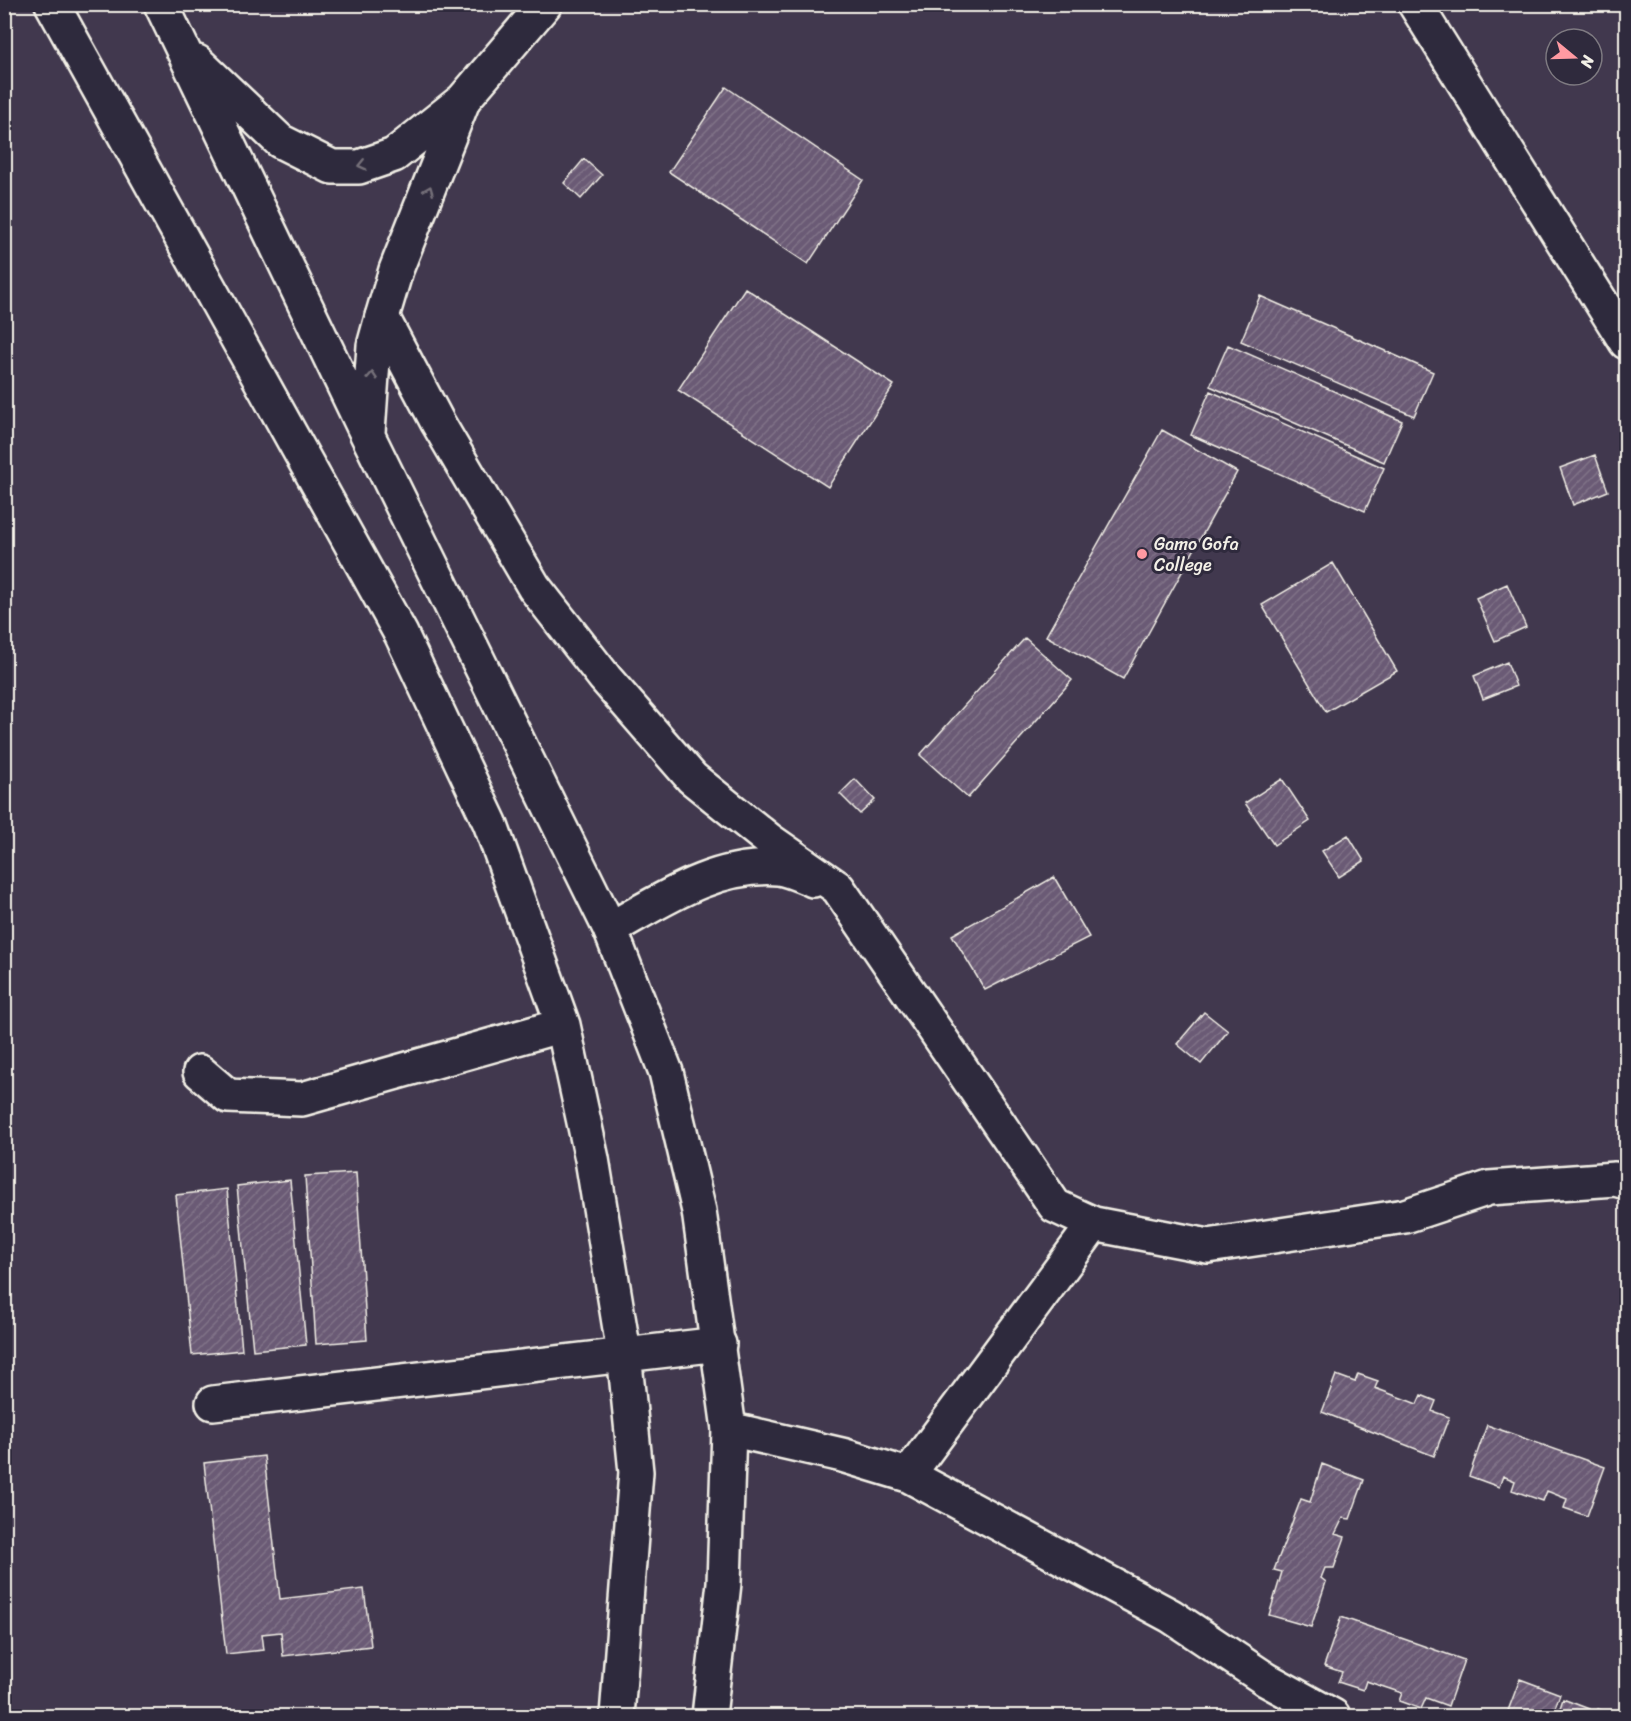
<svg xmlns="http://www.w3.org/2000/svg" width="1631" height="1721" font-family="Sriracha,sans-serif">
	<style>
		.building { fill: url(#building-hatch); stroke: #f4f1e8; stroke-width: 1.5 }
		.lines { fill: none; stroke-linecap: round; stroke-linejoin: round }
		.street-casing { stroke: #f4f1e8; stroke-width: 38 }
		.secondary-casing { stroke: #f4f1e8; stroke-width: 38 }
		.street { stroke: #2f2a3d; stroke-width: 33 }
		.secondary { stroke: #2f2a3d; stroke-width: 33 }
		.oneway { stroke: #747079 }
		.poi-dot { fill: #ff9aa2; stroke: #2f2a3d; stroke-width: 2 }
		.labels { text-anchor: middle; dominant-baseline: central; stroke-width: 6; stroke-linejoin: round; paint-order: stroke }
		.poi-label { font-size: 18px; fill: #f4f1e8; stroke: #2f2a3d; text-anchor: start }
	</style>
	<defs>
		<pattern id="building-hatch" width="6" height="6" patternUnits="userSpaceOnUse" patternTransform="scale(1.5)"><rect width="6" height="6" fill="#6a5a74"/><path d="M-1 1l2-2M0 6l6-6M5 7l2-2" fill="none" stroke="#807288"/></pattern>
	</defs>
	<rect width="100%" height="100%" fill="#41384e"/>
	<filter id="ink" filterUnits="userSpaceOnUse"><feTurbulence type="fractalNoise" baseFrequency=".0167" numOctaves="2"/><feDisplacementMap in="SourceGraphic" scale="12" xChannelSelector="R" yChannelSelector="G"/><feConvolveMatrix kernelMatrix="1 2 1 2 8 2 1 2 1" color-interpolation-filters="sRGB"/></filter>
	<g filter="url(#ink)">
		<path class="building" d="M726 87 863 180 808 264 669 172Z
			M584 159 602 175 581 199 564 183Z
			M745 288 894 385 828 487 678 390Z
			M1260 296 1433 372 1414 416 1241 341Z
			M1228 345 1402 421 1384 462 1210 386Z
			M1210 391 1384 468 1365 511 1191 435Z
			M1162 430 1237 472 1123 679 1046 636Z
			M1595 455 1608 491 1573 505 1560 468Z
			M1333 563 1397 671 1326 712 1262 605Z
			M1507 584 1526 627 1495 641 1476 598Z
			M1025 638 1072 680 968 798 920 755Z
			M1507 662 1516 686 1483 699 1474 676Z
			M855 779 875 800 860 814 840 794Z
			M1282 779 1310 821 1274 845 1245 803Z
			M1348 835 1364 861 1339 877 1322 851Z
			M1054 877 1089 937 985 990 952 935Z
			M1204 1012 1228 1031 1201 1064 1177 1044Z
			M356 1173 367 1340 316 1344 305 1176Z
			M290 1180 306 1345 253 1350 237 1186Z
			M227 1189 242 1350 192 1355 176 1195Z
			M1358 1374 1378 1381 1375 1388 1417 1404 1421 1395 1436 1401 1432 1411 1449 1417 1434 1456 1322 1412 1336 1375 1355 1382Z
			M1487 1425 1605 1467 1587 1516 1564 1508 1567 1499 1547 1491 1543 1501 1512 1490 1515 1481 1503 1476 1499 1487 1469 1476Z
			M264 1456 280 1599 364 1589 371 1646 283 1656 281 1632 262 1634 264 1650 226 1654 204 1463Z
			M1322 1464 1364 1480 1350 1519 1343 1518 1335 1534 1345 1537 1334 1568H1325L1321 1578 1326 1582 1311 1627 1269 1615 1282 1572 1274 1570 1301 1499 1310 1502Z
			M1341 1617 1464 1660 1448 1706 1426 1698 1421 1709 1399 1701 1402 1693 1366 1681 1363 1690 1338 1682 1342 1672 1324 1666Z
			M1520 1679 1560 1694 1553 1713 1558 1714 1563 1699 1589 1709 1586 1716H1506Z
			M1598 1709 1619 1716H1595Z"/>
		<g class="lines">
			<defs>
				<path id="street" d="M52 4 401 634 490 823 563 1025 592 1159 624 1353 636 1472 617 1716
					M1415 4 1626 342
					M382 317 438 423 534 587 605 678 692 778 769 840 838 888 1055 1206 1094 1224 1208 1246 1405 1216 1489 1188 1615 1179 1626 1182
					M610 929C662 900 715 863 778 868 789 869 803 876 813 880
					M200 1072 228 1096 302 1099 563 1025
					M213 1403 719 1344
					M729 1429 842 1455 908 1475 1171 1616 1267 1680 1333 1716
					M908 1475 1094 1224"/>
				<path id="secondary" d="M161 4 367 434 610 929 666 1072 699 1211 729 1429 724 1583 709 1716
					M197 62 280 141 332 167H359L394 155 463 100 545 4
					M368 432 374 346 382 317 396 270 463 101"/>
			</defs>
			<use href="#street" class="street-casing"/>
			<use href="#secondary" class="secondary-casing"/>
			<use href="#street" class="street"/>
			<use href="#secondary" class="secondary"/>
		</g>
		<defs><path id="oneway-chevron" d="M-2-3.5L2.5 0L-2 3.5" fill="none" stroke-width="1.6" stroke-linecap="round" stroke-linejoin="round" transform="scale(1.5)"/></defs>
		<g class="oneway">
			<use href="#oneway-chevron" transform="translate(362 165) rotate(167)"/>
			<use href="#oneway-chevron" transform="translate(429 190) rotate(-68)"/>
			<use href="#oneway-chevron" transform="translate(372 376) rotate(-86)"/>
		</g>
	</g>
	<circle class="poi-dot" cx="1142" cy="554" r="6"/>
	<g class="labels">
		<g class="poi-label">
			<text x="1154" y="544">Gamo Gofa<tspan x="1154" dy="21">College</tspan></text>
		</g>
	</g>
	<rect width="1631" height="1721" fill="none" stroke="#2f2a3d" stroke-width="24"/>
	<rect x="12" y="12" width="1607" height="1697" fill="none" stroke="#f4f1e8" stroke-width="2" filter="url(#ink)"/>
	<g transform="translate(1574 57) rotate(109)"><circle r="28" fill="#2f2a3d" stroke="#7e7a81" stroke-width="1.5"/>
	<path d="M0-4.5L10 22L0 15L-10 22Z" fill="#ff9aa2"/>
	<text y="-9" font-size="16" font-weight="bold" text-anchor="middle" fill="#f4f1e8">N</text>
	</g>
</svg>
